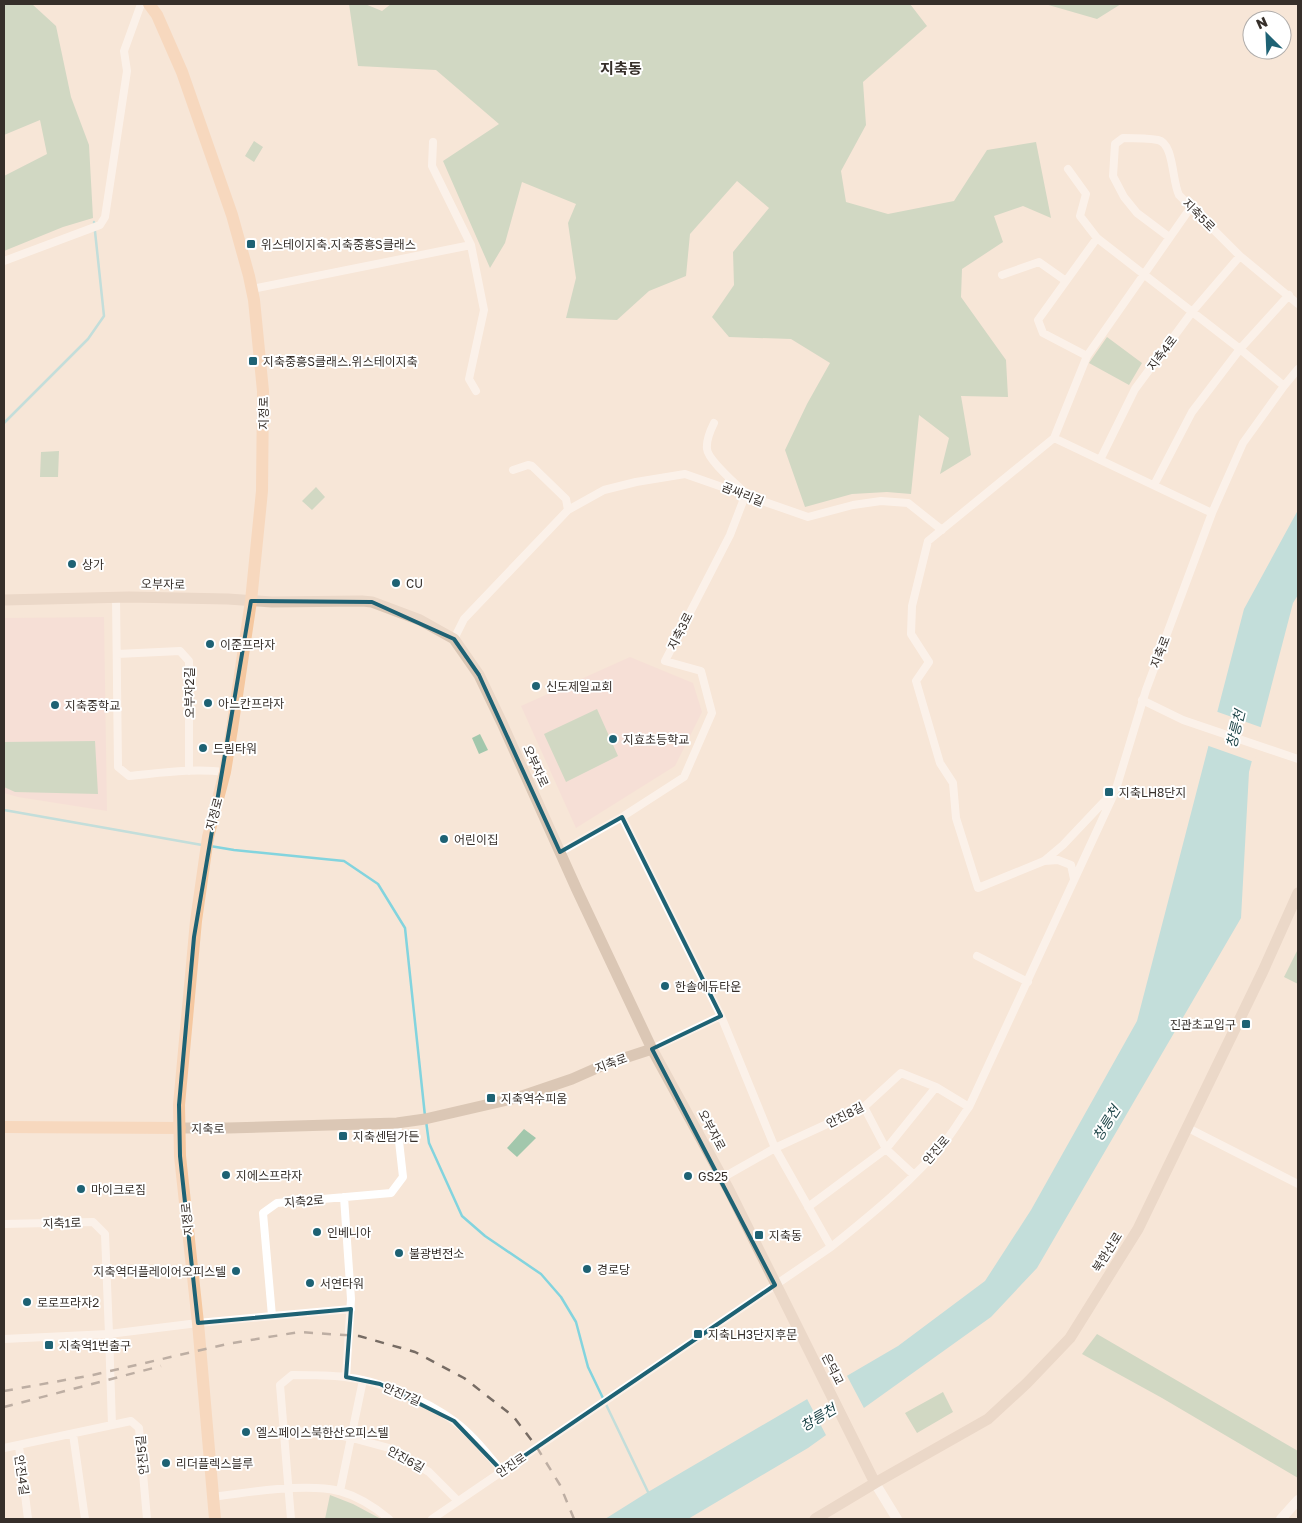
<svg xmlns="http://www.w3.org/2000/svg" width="1302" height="1523" font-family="'Golos Text','Noto Sans KR',sans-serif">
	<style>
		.education { fill: #f3d8d4 }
		.green { fill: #a2c7ac }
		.water { fill: #83d4de }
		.pier { fill: #f7e6d7 }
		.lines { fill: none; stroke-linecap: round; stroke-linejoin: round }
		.stream { stroke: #83d4de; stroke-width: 2.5 }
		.minor { stroke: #fff; stroke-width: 8 }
		.tertiary { stroke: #fff; stroke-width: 10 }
		.secondary { stroke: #dbc7b5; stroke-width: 11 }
		.primary { stroke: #f5c8a0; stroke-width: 12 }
		.rail { stroke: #776c64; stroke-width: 2.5; stroke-dasharray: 9 9; stroke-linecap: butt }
		.marked { fill: none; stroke: #1e6274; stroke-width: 4; stroke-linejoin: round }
		.poi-dot { fill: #1e6274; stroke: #fff; stroke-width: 2 }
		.labels { text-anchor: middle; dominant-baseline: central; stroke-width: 4; stroke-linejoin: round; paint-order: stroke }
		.street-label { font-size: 12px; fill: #362f2a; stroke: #fff }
		.poi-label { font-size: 12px; fill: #362f2a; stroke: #fff; text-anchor: start }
		.water-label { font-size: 14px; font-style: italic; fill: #1d4448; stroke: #fff }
		.quarter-label { font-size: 15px; font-weight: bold; fill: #362f2a; stroke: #fff }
	</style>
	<rect width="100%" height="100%" fill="#f7e6d7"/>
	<path class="education" d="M104 617 107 811 18 797 4 793V618Z
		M630 657 693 683 702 712 675 766 576 828 521 706Z"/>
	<path class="green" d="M4 4H32L56 26 71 97 89 145 93 218 63 227 4 251V176L47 154 40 120 4 135Z
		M349 4H365L382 11 391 4H910L927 26 863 82 866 125 841 171 846 202 888 214 954 201 987 150 1036 142 1051 218 1023 206 994 216 1003 242 962 269 961 297 1006 360 1008 397 961 396 971 455 940 474 949 438 919 415 911 494 887 492 852 494 805 507 785 450 807 404 830 363 791 339 729 337 712 317 734 285 733 252 769 208 737 181 690 234 686 276 649 291 617 320 566 318 576 278 568 223 576 204 522 182 505 243 490 268 443 161 499 124 436 70 358 66Z
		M1045 4H1121L1097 19Z
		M254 141 263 147 254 162 245 156Z
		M1107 337 1142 363 1129 385 1089 363Z
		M59 451 58 477H40L41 452Z
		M316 487 325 497 312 510 302 501Z
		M597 709 618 756 566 782 544 734Z
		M480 734 488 750 479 754 472 738Z
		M95 741 98 794 15 792 4 787V742Z
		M1298 949V984L1284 977Z
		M524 1129 536 1138 517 1157 507 1148Z
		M1097 1334 1298 1451V1478L1162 1398 1082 1354Z
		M943 1392 953 1412 917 1433 905 1413Z
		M330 1495 353 1504 381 1519H325Z"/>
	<path class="water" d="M1298 510V595L1293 603 1249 772 1241 918 1037 1268 991 1317 808 1448 688 1519H605L648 1492 898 1346 985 1281 1031 1210 1137 1021 1244 609Z"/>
	<path class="pier" d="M1215 711 1263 728 1254 762 1206 745Z
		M846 1374 865 1410 827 1437 806 1397Z"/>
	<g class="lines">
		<path class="stream" d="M4 423 88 339 104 316 94 222
			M4 810 202 845
			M210 846 234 850 344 861 378 884 405 928 425 1116
			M426 1121 429 1143 462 1216 485 1236 541 1274 561 1297 576 1322 588 1367 649 1494"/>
		<path class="minor" d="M433 142 432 166 471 245 484 310 469 379 476 391
			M1068 169 1086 194 1080 216 1097 238 1240 349 1284 386
			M1191 207 1087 356 1054 438 1212 513
			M1169 237 1137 213 1124 197 1113 176 1115 144 1123 138C1135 138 1147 138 1158 140 1174 143 1172 182 1179 195L1240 256 1298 304
			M4 261 100 225 105 217 127 71 124 51 141 4
			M1002 275 1039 262 1066 281
			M252 289 471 245
			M1087 356 1043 333 1038 320 1097 238
			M1054 438 928 541 912 606 911 634 929 662 916 681 940 763 953 783 956 818 978 888 1044 861 1063 845 1116 789 1146 690 1212 513 1243 443 1284 386 1298 369
			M1100 460 1135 389 1192 312 1240 256
			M513 470 528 465 532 466 566 499 568 510
			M1154 485 1192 412 1240 349 1289 295
			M116 597 118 767 129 776C161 773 193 768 225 772
			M454 639 464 619 568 510 604 490 636 482 685 474 808 517 853 505 881 501 908 503 942 530
			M117 654 180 651 189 661V771
			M1142 700 1183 720 1298 759
			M622 817 721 1016 775 1148 831 1247
			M560 852 622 817 684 777 712 713 701 671 665 661 730 535 745 496 743 491C735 483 708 460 707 449 706 440 710 431 714 423
			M1044 861 1058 860 1071 865 1074 879
			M977 956 1028 982
			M652 1049 721 1016
			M864 1107 886 1149 914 1175
			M1188 1128 1298 1184
			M722 1178 775 1148 864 1107 901 1073 936 1087 969 1107
			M344 1197 351 1299 346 1377
			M808 1207 886 1149 936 1087
			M4 1224 93 1222 105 1234 109 1334 4 1339
			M272 1316 351 1309
			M112 1425 109 1334 198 1323 272 1316 263 1213 277 1203 391 1193 403 1177 397 1123
			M284 1432 320 1431 352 1438 389 1448 429 1472 458 1501
			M73 1434 85 1519
			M19 1446 28 1519
			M4 1448 131 1421 139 1428 147 1519
			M340 1491 363 1380
			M213 1497C247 1492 307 1483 339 1491 357 1496 376 1508 389 1519
			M291 1519 280 1385 292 1375C309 1375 328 1375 345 1377 381 1381 426 1400 454 1421 473 1435 487 1454 502 1471
			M432 1519 831 1247C872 1214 914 1180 947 1139 955 1129 961 1118 969 1107L1113 796"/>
		<path class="tertiary" d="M875 1483 897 1519
			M1281 1519 1298 1500"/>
		<path class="secondary" d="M4 600 129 597 228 599 272 602 362 601 372 602 420 620 454 639 479 675 502 723 577 890 652 1049 729 1190 875 1483
			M180 1128H228L397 1123 425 1119 516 1098 572 1079 606 1064 652 1049
			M815 1519 875 1483 988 1419 1027 1383 1070 1338 1138 1229 1263 971 1298 893"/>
		<path class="primary" d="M149 4 157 15 182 72 232 215 249 276 254 300 263 391 262 491 251 601 232 729 225 772 208 837 196 921 179 1105 180 1156 198 1323 215 1519
			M4 1127 180 1128"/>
		<path class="rail" d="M4 1391 93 1375 227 1344 299 1332 359 1336 415 1352 464 1378 513 1416 536 1446 560 1485 574 1519
			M4 1407 161 1366"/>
	</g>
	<path d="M0 0H1302V1523H0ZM251 601 372 602 454 639 479 675 560 852 622 817 721 1016 652 1049 775 1285 502 1471 454 1421 380 1384 346 1377 351 1309 198 1323 180 1156 179 1105 194 937Z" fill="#f7e6d7" fill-opacity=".55" fill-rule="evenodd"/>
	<path class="marked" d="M251 601 372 602 454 639 479 675 560 852 622 817 721 1016 652 1049 775 1285 502 1471 454 1421 380 1384 346 1377 351 1309 198 1323 180 1156 179 1105 194 937Z"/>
	<g class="poi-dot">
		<rect x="246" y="239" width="10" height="10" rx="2.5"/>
		<rect x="248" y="356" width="10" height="10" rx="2.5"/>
		<circle cx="72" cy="564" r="5"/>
		<circle cx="396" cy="583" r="5"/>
		<circle cx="210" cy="644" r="5"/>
		<circle cx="536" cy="686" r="5"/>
		<circle cx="208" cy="703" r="5"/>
		<circle cx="55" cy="705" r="5"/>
		<circle cx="613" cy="739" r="5"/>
		<circle cx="203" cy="748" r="5"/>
		<rect x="1104" y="787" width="10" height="10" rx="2.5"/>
		<circle cx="444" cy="839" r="5"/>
		<circle cx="665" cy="986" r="5"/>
		<rect x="1241" y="1019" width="10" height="10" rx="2.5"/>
		<rect x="486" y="1093" width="10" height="10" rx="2.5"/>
		<rect x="338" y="1131" width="10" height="10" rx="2.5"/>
		<circle cx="226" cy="1175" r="5"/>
		<circle cx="688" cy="1176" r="5"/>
		<circle cx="81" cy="1189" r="5"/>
		<circle cx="317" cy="1232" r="5"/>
		<rect x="754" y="1230" width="10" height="10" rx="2.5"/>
		<circle cx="399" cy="1253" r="5"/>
		<circle cx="587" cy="1269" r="5"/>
		<circle cx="236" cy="1271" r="5"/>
		<circle cx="310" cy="1283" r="5"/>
		<circle cx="27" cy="1302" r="5"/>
		<rect x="693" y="1329" width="10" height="10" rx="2.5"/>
		<rect x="44" y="1340" width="10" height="10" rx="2.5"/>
		<circle cx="246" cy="1432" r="5"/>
		<circle cx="166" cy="1463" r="5"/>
	</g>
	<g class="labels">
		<g class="street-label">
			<text transform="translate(1199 215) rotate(45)">지축5로</text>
			<text transform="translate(1162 353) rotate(-53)">지축4로</text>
			<text transform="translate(263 413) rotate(-90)">지정로</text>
			<text transform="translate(743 494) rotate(22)">곰싸리길</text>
			<text transform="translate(163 584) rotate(1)">오부자로</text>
			<text transform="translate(680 631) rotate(-63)">지축3로</text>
			<text transform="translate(1160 652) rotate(-69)">지축로</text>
			<text transform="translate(189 693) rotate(-90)">오부자2길</text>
			<text transform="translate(536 766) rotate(66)">오부자로</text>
			<text transform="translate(214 814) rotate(-75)">지정로</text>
			<text transform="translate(611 1063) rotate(-20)">지축로</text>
			<text transform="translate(845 1115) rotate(-27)">안진8길</text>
			<text x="208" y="1128">지축로</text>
			<text transform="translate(712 1130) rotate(62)">오부자로</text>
			<text transform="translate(936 1150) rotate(-49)">안진로</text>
			<text transform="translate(304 1201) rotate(-5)">지축2로</text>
			<text transform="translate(187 1219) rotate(-96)">지정로</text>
			<text transform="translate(62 1223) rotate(-2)">지축1로</text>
			<text transform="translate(1107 1252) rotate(-58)">북한산로</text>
			<text transform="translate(833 1369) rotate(63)">은덕교</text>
			<text transform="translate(402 1394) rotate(23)">안진7길</text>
			<text transform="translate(142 1455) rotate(-95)">안진5길</text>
			<text transform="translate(406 1459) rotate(29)">안진6길</text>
			<text transform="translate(511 1465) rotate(-34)">안진로</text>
			<text transform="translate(22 1475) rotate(82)">안진4길</text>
		</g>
		<g class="poi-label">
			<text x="261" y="244">위스테이지축.지축중흥S클래스</text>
			<text x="263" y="361">지축중흥S클래스.위스테이지축</text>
			<text x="82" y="564">상가</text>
			<text x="406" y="583">CU</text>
			<text x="220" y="644">이준프라자</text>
			<text x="546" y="686">신도제일교회</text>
			<text x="218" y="703">아느칸프라자</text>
			<text x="65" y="705">지축중학교</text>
			<text x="623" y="739">지효초등학교</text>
			<text x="213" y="748">드림타워</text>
			<text x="1119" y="792">지축LH8단지</text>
			<text x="454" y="839">어린이집</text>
			<text x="675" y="986">한솔에듀타운</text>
			<text x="1236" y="1024" text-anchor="end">진관초교입구</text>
			<text x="501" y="1098">지축역수피움</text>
			<text x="353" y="1136">지축센텀가든</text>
			<text x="236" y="1175">지에스프라자</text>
			<text x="698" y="1176">GS25</text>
			<text x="91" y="1189">마이크로짐</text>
			<text x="327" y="1232">인베니아</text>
			<text x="769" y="1235">지축동</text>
			<text x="409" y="1253">불광변전소</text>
			<text x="597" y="1269">경로당</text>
			<text x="226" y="1271" text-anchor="end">지축역더플레이어오피스텔</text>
			<text x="320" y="1283">서연타워</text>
			<text x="37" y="1302">로로프라자2</text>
			<text x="708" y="1334">지축LH3단지후문</text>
			<text x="59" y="1345">지축역1번출구</text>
			<text x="256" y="1432">엘스페이스북한산오피스텔</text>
			<text x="176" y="1463">리더플렉스블루</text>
		</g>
		<g class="water-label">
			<text transform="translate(1235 729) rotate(-76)">창릉천</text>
			<text transform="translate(1106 1123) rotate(-58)">창릉천</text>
			<text transform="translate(818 1417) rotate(-31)">창릉천</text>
		</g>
		<g class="quarter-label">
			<text x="621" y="68">지축동</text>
		</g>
	</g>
	<rect width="1302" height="1523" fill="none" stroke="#362f2a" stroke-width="10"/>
	<g transform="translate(1267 35) rotate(336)"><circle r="24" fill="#ffffff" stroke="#afacaa"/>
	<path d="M0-4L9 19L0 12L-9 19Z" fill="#1e6274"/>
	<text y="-8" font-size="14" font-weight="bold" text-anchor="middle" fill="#362f2a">N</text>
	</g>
</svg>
